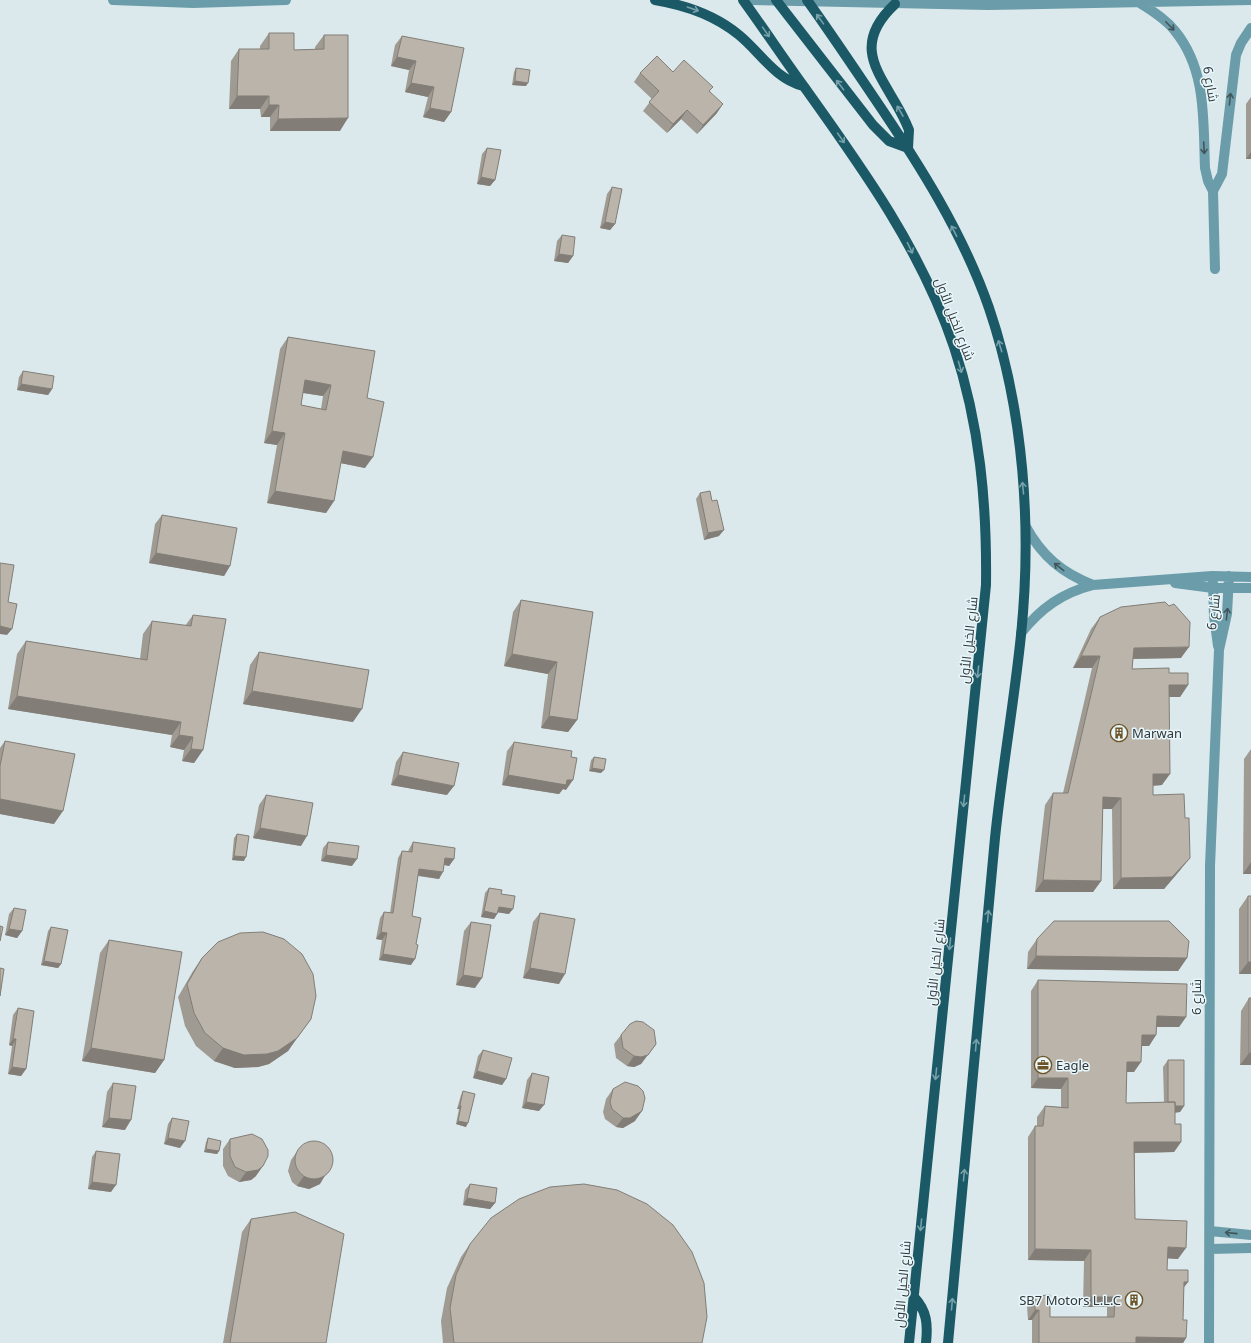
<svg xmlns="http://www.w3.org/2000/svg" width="1251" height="1343" font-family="'Noto Sans',Cairo,sans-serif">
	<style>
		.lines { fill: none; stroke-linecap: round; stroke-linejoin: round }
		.minor { stroke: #6a9da9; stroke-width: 10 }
		.major { stroke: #1b5966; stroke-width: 10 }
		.wall { fill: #a09b92; fill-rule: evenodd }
		.shaded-wall { fill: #827e77 }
		.building { fill: #bab4aa; stroke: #827e77; fill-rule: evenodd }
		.oneway { stroke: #77a0a9 }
		.oneway2 { stroke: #42555a }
		.labels { text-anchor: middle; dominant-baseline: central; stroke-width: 3; stroke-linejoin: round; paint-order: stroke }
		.street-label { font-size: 13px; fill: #313638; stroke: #e8f7fb }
		.poi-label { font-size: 13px; fill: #313638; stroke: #e8f7fb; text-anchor: start }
	</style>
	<rect width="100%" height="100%" fill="#dbe9ed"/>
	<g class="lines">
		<path class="minor" d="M113 0 193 3 286 0
			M752 0 988 5 1251 0
			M1140 3C1152 11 1166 19 1175 31 1207 70 1203 121 1205 168L1208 181 1213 191 1215 269
			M1213 191 1222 174 1236 55 1241 43 1251 28
			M1026 527C1042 556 1062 573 1093 585
			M1175 583 1213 588H1251
			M1213 583 1214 616 1218 646
			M1021 633C1041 608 1062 593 1093 585L1212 576 1251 577
			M1210 1231 1251 1235
			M1210 1249 1251 1248
			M1209 1343 1210 866 1219 650 1227 614 1229 576"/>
		<path class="major" d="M655 0C685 5 715 15 739 35 761 53 774 78 803 86
			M743 0C764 29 784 59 805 88 863 169 922 251 954 347 980 425 987 504 986 585L909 1343
			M776 0 873 125 889 141 908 148
			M807 0C830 32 852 65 875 99 919 164 963 233 989 308 1024 411 1032 528 1021 635 1014 703 1002 770 995 838 979 1006 964 1175 948 1343
			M895 4C846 50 886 78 906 123L909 130 908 148
			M914 1297C927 1311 928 1324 926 1343"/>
	</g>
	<path class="wall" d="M269 33 294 50 315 49V47L324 35 340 131H270V117H261L260 109H229L231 61 239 49H260V46Z
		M402 36 451 112 444 122 423 117 428 97 405 92 409 70 391 66 395 45Z
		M516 68 526 86 512 85 514 72Z
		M673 72 710 91 717 113 697 134 681 119 667 133 643 111 652 99 634 82 640 73Z
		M1251 97V159H1246V104Z
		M487 148 495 180 490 186 477 184 482 154Z
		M612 187 615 224 610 230 600 228 607 194Z
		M562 235 573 256 568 263 554 261 557 241Z
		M288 337 367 398 365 468 341 463 334 501 326 513 267 503 277 445 264 443 280 349ZM303 393 323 396 321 409 301 405Z
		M23 371 52 389 48 395 17 390 19 377Z
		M700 493 719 536 704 540 696 499Z
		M162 515 230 566 224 576 149 563 155 524Z
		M521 600 593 612 577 720 568 732 541 728 548 674 504 666 513 612Z
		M193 615 203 750 194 763 182 761 184 750 170 747 172 735 8 709 17 654 26 641 140 659 143 634 152 621 185 626Z
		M1100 617 1181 658 1133 659 1132 669 1169 673 1188 685 1180 697H1169L1162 785 1153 786V795L1181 869 1164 889H1113L1112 809H1103L1101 881 1093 892H1035L1045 805 1053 793H1063L1092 668H1073L1091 629Z
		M259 652 353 722 243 704 250 665Z
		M5 741 54 824 0 814V748Z
		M514 742 566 790 563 789 559 794 502 785 507 751Z
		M1251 749V874H1243L1244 759Z
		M403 752 447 795 391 785 396 762Z
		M594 757 601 773 589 771 591 760Z
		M266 795 301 846 253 838 259 805Z
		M237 834 244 861 232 860 234 838Z
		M328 842 352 866 321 861 323 848Z
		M413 842 454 859 449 866 444 865 439 879 418 876 412 916 411 965 379 960 382 940 376 939 380 918 384 912 390 913 398 858 402 851 408 852 409 849Z
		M489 888 501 894 509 914 498 912 494 919 481 917 485 893Z
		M1248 896H1251V974H1239V909Z
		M14 908 22 931 17 938 5 935 9 914Z
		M540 913 559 984 523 978 533 922Z
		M471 922 475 988 456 985 464 931Z
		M51 927 61 964 58 968 41 965 48 931Z
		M1037 939 1187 958 1178 971 1027 969 1028 952Z
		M109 940 164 1060 155 1073 82 1061 100 953Z
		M202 958 311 1019 288 1051 269 1064 258 1067 235 1068 214 1061 196 1046 185 1026 178 997 193 971Z
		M1038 980 1186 1017 1179 1027H1157L1156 1035 1149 1046H1142L1134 1072H1127L1126 1103 1164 1102 1163 1067 1168 1060 1184 1106 1180 1112 1175 1113V1124L1181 1142 1174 1152 1135 1153V1219L1178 1259 1167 1258V1270L1188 1282 1184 1287 1183 1320 1186 1338 1183 1343H1032V1320H1028L1027 1306 1035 1296 1050 1317H1107V1307H1083L1084 1261 1028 1260V1137L1035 1126H1037V1117L1045 1106 1061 1107V1089L1031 1088V991Z
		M1249 998H1251V1065H1240L1241 1011Z
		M18 1008 26 1069 21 1076 8 1074 12 1046 9 1045 13 1015Z
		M621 1035 656 1044 641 1064 634 1067 627 1066 616 1058 614 1044Z
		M483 1050 506 1079 502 1085 473 1078 478 1056Z
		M532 1073 539 1111 522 1108 527 1080Z
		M113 1083 125 1130 102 1127 107 1092Z
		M613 1089 635 1121 623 1128 616 1127 605 1119 603 1112 606 1099Z
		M463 1091 466 1127 456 1124 459 1109H457L461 1095Z
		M172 1118 180 1148 164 1144 168 1124Z
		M208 1138 219 1151 217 1154 204 1152 206 1142Z
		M230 1139 256 1176 251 1180 239 1182 228 1176 223 1166V1149Z
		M298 1150 320 1184 309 1189 297 1186 292 1182 288 1171 291 1160Z
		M96 1151 111 1192 88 1189 92 1157Z
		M470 1184 495 1203 490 1209 463 1205 465 1190Z
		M251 1219 326 1343H223L242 1232Z
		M470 1244 702 1343H443L441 1321 447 1288 461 1257Z"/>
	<path class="shaded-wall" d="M397 57 416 61 409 70 391 66Z
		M515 81 528 83 526 86 512 85Z
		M411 83 434 87 428 97 405 92Z
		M237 96H269L260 109H229Z
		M723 104 717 113 697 134 703 125Z
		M269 105H279L270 117H261Z
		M430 108 451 112 444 122 423 117Z
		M687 110 681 119 667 133 673 124Z
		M348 118 340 131H270L278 119Z
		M1251 152V159H1246Z
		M481 177 495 180 490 186 477 184Z
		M605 222 615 224 610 230 600 228Z
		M559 254 573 256 568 263 554 261Z
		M305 380 331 385 323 396 297 392Z
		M21 384 52 389 48 395 17 390Z
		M272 431 285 433 277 445 264 443Z
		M343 451 373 457 365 468 335 462Z
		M275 491 334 501 326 513 267 503Z
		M724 530 719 536 704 540 708 533Z
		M156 553 230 566 224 576 149 563Z
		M0 626 12 629 7 635 0 634Z
		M1189 647 1181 658 1126 659 1134 648Z
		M512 654 557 662 548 674 504 666Z
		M1081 656H1100L1092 668H1073Z
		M1169 685H1188L1180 697H1161Z
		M252 691 362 709 353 722 243 704Z
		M17 696 181 722 172 735 8 709Z
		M549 716 577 720 568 732 541 728Z
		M179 735 193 737 184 750 170 747Z
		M191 749 203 750 194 763 182 761Z
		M592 768 604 770 601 773 589 771Z
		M1153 774H1170L1162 785 1145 786Z
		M398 775 454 786 447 795 391 785Z
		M508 775 567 780H573L566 790 563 789 559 794 502 785Z
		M1103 797 1121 798 1112 809H1095Z
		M0 799 63 811 54 824 0 814Z
		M260 828 307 836 301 846 253 838Z
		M326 855 357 859 352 866 321 861Z
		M234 856 246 857 244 861 232 860Z
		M445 858 454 859 449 866 441 864Z
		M1190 858 1181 869 1164 889H1113L1121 878Z
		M1251 862V874H1243Z
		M419 869 443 872 439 879 415 875Z
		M1043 880 1101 881 1093 892H1035Z
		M499 907 513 909 509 914 495 912Z
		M484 911 497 914 494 919 481 917Z
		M9 929 22 931 17 938 5 935Z
		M381 932 387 933 382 940 376 939Z
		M383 954 415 959 411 965 379 960Z
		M1036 956 1187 958 1178 971 1027 969Z
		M44 961 61 964 58 968 41 965Z
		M1248 962H1251V974H1239Z
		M530 968 565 974 559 984 523 978Z
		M463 975 482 978 475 988 456 985Z
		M1157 1016 1186 1017 1179 1027H1150Z
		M1142 1035H1156L1149 1046H1134Z
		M297 1038 288 1051 269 1064 258 1067 235 1068 214 1061 223 1048Z
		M13 1039H16L12 1046 9 1045Z
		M656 1044 641 1064 634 1067 627 1066 634 1056Z
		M91 1048 164 1060 155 1073 82 1061Z
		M1249 1053H1251V1065H1240Z
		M1127 1062H1141L1134 1072H1119Z
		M12 1067 26 1069 21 1076 8 1074Z
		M477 1071 506 1079 502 1085 473 1078Z
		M1038 1078H1068L1061 1089 1031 1088Z
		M526 1102 544 1105 539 1111 522 1108Z
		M460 1105 461 1106 459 1109H457Z
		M1168 1106H1184L1180 1112 1164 1113Z
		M642 1111 635 1121 623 1128 616 1127 623 1118Z
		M109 1118 131 1120 125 1130 102 1127Z
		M458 1121 468 1123 466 1127 456 1124Z
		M168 1138 185 1141 180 1148 164 1144Z
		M1134 1142H1181L1174 1152 1127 1153Z
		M206 1149 219 1151 217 1154 204 1152Z
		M263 1166 256 1176 251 1180 239 1182 246 1172Z
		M326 1174 320 1184 309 1189 297 1186 304 1176Z
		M92 1182 116 1185 111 1192 88 1189Z
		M467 1198 495 1203 490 1209 463 1205Z
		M1168 1247 1186 1248 1178 1259 1160 1258Z
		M1035 1249 1091 1250 1084 1261 1028 1260Z
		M1184 1282H1188L1180 1292Z
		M1091 1297H1115L1107 1307H1083Z
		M1035 1310H1039L1032 1320H1028Z
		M1136 1337 1186 1338 1183 1343H1132Z"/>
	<path class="building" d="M269 33H294V50L324 49V35H348V118L278 119 279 105H269V96H237L239 49H269Z
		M402 36 464 48 451 112 430 108 434 87 411 83 416 61 397 57Z
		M657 56 673 72 684 60 713 87 709 91 723 104 703 125 687 110 673 124 649 102 659 91 640 73Z
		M516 68 530 70 528 83 515 81Z
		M487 148 501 150 495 180 481 177Z
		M612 187 622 189 615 224 605 222Z
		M562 235 575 237 573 256 559 254Z
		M288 337 375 351 367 398 384 402 373 457 343 451 334 501 275 491 285 433 272 431ZM305 380 331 385 326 410 301 405Z
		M23 371 54 376 52 389 21 384Z
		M710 491 712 501 717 500 724 530 708 533 700 493Z
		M162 515 237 528 230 566 156 553Z
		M0 563 14 565 8 602 17 604 12 629 0 626Z
		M521 600 593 612 577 720 549 716 557 662 512 654Z
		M1165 602 1169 606 1174 604 1190 622 1189 647 1134 648 1132 669 1169 668V673H1188V685H1169L1170 774H1153V795L1184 794 1185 818H1189L1190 858 1172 877 1121 878V798L1103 797 1101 881 1043 880 1053 793H1068L1100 656H1081L1100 617 1121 607Z
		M193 615 226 619 203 750 191 749 193 737 179 735 181 722 17 696 26 641 147 660 152 621 191 626Z
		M259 652 369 670 362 709 252 691Z
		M5 741 75 754 63 811 0 799V766Z
		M514 742 572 751 571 757 577 758 573 780H567L566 785 508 775Z
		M403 752 459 763 454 786 398 775Z
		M594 757 606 759 604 770 592 768Z
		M266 795 313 803 307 836 260 828Z
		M237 834 249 836 246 857 234 856Z
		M328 842 359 846 357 859 326 855Z
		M413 842 455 848 454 859 445 858 443 872 419 869 412 916 421 918 416 944 418 945 415 959 383 954 387 933 381 932 384 912 393 913 402 851 412 852Z
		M489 888 502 890 501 894 515 896 513 909 499 907 497 914 484 911Z
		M1248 896H1251V962H1248Z
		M14 908 26 910 22 931 9 929Z
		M540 913 575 919 565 974 530 968Z
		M1054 921H1169L1189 941 1187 958 1036 956 1037 939Z
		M471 922 491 925 482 978 463 975Z
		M0 926 3 927 0 941Z
		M51 927 68 930 61 964 44 961Z
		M263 932 284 939 302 954 313 974 316 996 311 1019 297 1038 278 1051 267 1054 244 1055 223 1048 205 1033 194 1013 187 984 202 958 218 942 240 933Z
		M109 940 182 952 164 1060 91 1048Z
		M0 968 4 969 0 996Z
		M1038 980 1187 984 1186 1017 1157 1016 1156 1035H1142L1141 1062H1127L1126 1103 1175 1102V1124H1181V1142H1134L1135 1219 1187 1221 1186 1248 1168 1247 1167 1270H1188V1282H1184L1183 1320H1187L1186 1338 1136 1337V1343H1039V1310H1035V1296L1050 1295V1317H1114L1115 1297H1091V1250L1035 1249V1126H1043L1045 1106 1068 1108V1078H1038Z
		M1249 998H1251V1053H1249Z
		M18 1008 34 1011 26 1069 12 1067 16 1039H13Z
		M636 1021 643 1022 654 1030 656 1044 648 1055 641 1057 634 1056 623 1048 621 1035 630 1024Z
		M483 1050 512 1058 506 1079 477 1071Z
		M1168 1060H1184V1106H1175V1102H1168Z
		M532 1073 549 1077 544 1105 526 1102Z
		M625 1082 638 1086 643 1091 645 1098 642 1111 630 1118H623L612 1109 610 1102 613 1089Z
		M113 1083 136 1086 131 1120 109 1118Z
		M463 1091 475 1094 468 1123 458 1121 461 1106 460 1105Z
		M172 1118 189 1121 185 1141 168 1138Z
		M252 1134 262 1139 268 1150V1156L263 1166 258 1170 246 1172 235 1167 230 1156V1139Z
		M208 1138 221 1141 219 1151 206 1149Z
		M295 1160a19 19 0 1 1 38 0a19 19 0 1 1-38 0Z
		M96 1151 120 1154 116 1185 92 1182Z
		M470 1184 497 1188 495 1203 467 1198Z
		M584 1184 617 1190 647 1204 673 1225 692 1252 704 1283 707 1317 702 1343H454L450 1308 456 1275 470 1244 491 1218 519 1199 550 1187Z
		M295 1212 344 1234 326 1343H230L251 1219Z"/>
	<defs><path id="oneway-shaft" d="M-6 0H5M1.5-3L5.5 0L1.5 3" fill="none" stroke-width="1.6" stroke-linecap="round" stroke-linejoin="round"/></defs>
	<g class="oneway">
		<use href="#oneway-shaft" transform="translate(693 9) rotate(19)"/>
		<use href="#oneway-shaft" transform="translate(820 19) rotate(-126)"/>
		<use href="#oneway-shaft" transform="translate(766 32) rotate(55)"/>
		<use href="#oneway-shaft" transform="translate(840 85) rotate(-127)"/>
		<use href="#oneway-shaft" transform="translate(900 111) rotate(-120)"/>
		<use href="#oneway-shaft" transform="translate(841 138) rotate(55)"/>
		<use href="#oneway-shaft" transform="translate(954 231) rotate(-117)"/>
		<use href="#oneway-shaft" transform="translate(910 248) rotate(64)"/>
		<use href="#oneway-shaft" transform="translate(1000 346) rotate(-107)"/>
		<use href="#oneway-shaft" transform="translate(960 367) rotate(74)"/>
		<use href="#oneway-shaft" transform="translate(1023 488) rotate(-95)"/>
		<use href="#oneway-shaft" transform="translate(978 672) rotate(96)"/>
		<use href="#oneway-shaft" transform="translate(964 801) rotate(96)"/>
		<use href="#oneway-shaft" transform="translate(988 916) rotate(-85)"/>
		<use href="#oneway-shaft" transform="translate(950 944) rotate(96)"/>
		<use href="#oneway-shaft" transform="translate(976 1045) rotate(-85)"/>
		<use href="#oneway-shaft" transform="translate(936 1074) rotate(96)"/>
		<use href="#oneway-shaft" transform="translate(964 1175) rotate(-85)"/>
		<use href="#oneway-shaft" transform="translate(921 1225) rotate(96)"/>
		<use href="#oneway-shaft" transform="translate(952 1304) rotate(-85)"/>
	</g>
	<g class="oneway2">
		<use href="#oneway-shaft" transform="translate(1170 26) rotate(45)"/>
		<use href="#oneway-shaft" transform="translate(1230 99) rotate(-84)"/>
		<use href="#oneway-shaft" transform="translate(1204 148) rotate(87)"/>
		<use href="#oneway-shaft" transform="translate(1059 567) rotate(-142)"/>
		<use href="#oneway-shaft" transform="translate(1227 614) rotate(-84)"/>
		<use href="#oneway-shaft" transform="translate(1231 1233) rotate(-174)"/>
	</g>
	<defs>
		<symbol id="building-ring" viewBox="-11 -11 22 22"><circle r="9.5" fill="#e8f7fb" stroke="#6d5425" stroke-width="1.5"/><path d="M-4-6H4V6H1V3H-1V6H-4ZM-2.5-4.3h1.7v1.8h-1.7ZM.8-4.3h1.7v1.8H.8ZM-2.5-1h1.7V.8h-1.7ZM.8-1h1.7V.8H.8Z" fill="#6d5425"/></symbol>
		<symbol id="office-ring" viewBox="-11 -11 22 22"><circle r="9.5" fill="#e8f7fb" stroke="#6d5425" stroke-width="1.5"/><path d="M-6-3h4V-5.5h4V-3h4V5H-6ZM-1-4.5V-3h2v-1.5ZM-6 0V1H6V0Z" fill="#6d5425"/></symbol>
	</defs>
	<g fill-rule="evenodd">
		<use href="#building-ring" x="1109" y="723" width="20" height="20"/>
		<use href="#office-ring" x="1033" y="1055" width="20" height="20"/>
		<use href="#building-ring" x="1124" y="1290" width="20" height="20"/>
	</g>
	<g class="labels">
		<g class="street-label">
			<text transform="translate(1211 84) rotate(80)">شارع 6</text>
			<text transform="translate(955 319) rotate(69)">شارع الخيل الأول</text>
			<text transform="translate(1213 612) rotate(-83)">شارع 6</text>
			<text transform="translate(968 640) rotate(-84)">شارع الخيل الأول</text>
			<text transform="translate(935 962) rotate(-84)">شارع الخيل الأول</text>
			<text transform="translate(1196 997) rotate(-90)">شارع 6</text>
			<text transform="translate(902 1284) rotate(-85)">شارع الخيل الأول</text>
		</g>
		<g class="poi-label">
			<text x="1132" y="733">Marwan</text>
			<text x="1056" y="1065">Eagle</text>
			<text x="1121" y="1300" text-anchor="end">SB7 Motors L.L.C</text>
		</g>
	</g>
</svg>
